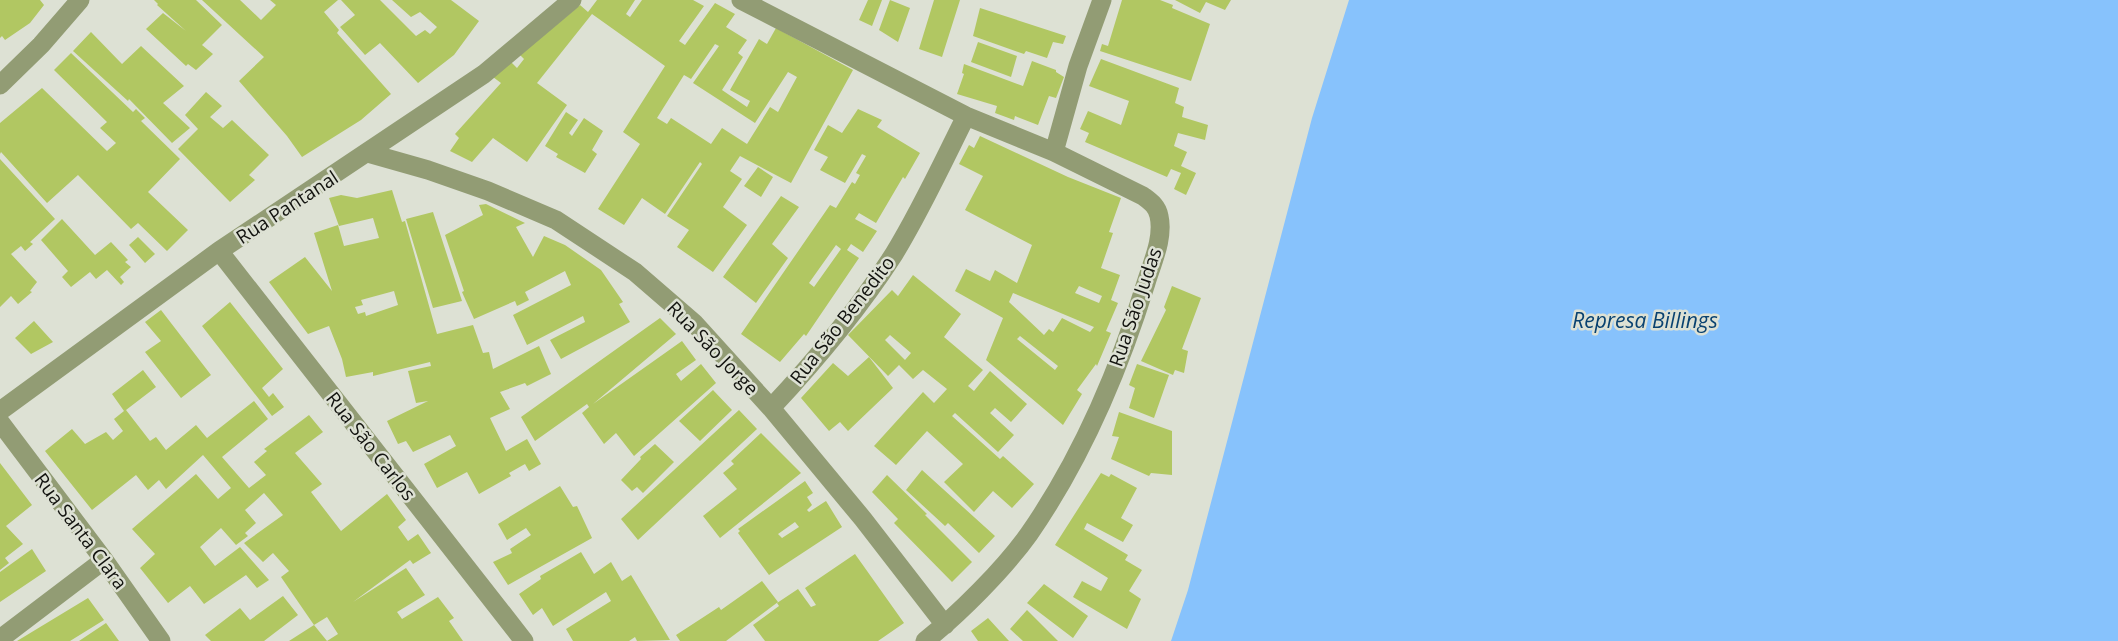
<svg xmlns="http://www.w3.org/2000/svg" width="2118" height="641" font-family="'Open Sans',sans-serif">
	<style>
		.water { fill: #87c2fc }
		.building { fill: #b1c762; fill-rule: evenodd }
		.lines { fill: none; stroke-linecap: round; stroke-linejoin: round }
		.minor { stroke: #929c74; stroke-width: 19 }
		.labels { text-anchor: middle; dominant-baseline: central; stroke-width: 5; stroke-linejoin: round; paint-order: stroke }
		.street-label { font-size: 19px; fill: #12130f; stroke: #dde1d4 }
		.water-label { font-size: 21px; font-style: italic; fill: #094270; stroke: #dde1d4 }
	</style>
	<rect width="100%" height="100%" fill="#dde1d4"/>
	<path class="water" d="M1349 0H2118V641H1171L1188 590 1312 118Z"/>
	<path class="building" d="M0 0H40L44 5 30 23 5 40 2 36 0 38Z
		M154 0H196L222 25 202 45 213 54 196 70 188 64 186 66 146 29 163 13 186 31 157 5 158 4Z
		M202 0H240L261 20 276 5 270 0H338L324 12 339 30 337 33 391 94 361 120 302 157 287 136 239 81 264 57Z
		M341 0H380L416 36 425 30 430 34 437 27 420 12 411 17 392 0H451L479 21 454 55 418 83 380 43 365 55 340 27 355 15Z
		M597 0H635L626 14 630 17 642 0H693L704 6 679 41 685 45 715 3 735 14 726 27 747 40 738 53 743 57 722 90 747 107 750 101 730 90 759 39 767 44 776 28 853 70 791 183 740 156 730 171 742 179 723 207 747 225 713 272 677 247 689 230 667 216 702 164 700 162 665 214 642 198 624 225 598 209 640 144 623 132 665 66 592 14 537 83 567 105 527 162 493 138 472 162 450 151 459 138 455 134 501 83 493 77 511 62 517 68 524 59 520 55 580 5 588 12ZM715 44 719 46 693 83 755 123 788 72 797 77 778 112 770 107 747 144 722 128 711 144 671 118 667 124 657 118 684 75 691 79Z
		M868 0H882L872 26 859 20Z
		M890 0 910 8 898 42 879 30Z
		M934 0H960L942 57 919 49Z
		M1122 0H1160L1173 5 1172 8 1210 24 1191 81 1100 51 1102 44 1108 46Z
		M1175 0H1231L1225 10 1206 2 1200 13Z
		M980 8 1066 36 1063 44 1053 42 1047 58 1026 51 1024 54 973 36Z
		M91 32 122 64 141 46 184 86 163 103 190 128 172 143 129 99 128 101 73 51Z
		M978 42 1017 56 1011 77 971 62Z
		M71 53 133 112 136 109 145 118 141 121 180 159 148 192 188 230 167 251 138 223 131 229 78 175 47 203 1 152 0 154V123L42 88 107 151 116 143 100 128 107 122 54 70Z
		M1101 59 1179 88 1175 103 1184 107 1182 117 1208 125 1205 140 1178 133 1174 146 1187 152 1181 166 1196 173 1186 195 1174 189 1181 173 1171 169 1167 177 1085 142 1089 133 1080 129 1088 111 1121 125 1129 101 1089 86Z
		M1032 61 1056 70V72L1064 77 1056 98 1049 96 1038 125 1015 116 1014 120 995 113 997 106 957 94 964 74 962 73 964 64 1023 86Z
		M206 92 222 106 210 117 223 128 232 120 269 155 249 175 255 180 230 202 178 149 198 129 185 115Z
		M858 109 882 120 877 127 920 153 905 179 903 177 876 223 859 213 855 219 877 231 863 252 851 244 847 250 859 258 806 336 804 334 780 362 741 334 830 205 836 208 852 182 855 184 860 175 856 173 866 156 862 154 845 183 820 170 828 157 814 150 828 125 842 133ZM836 245 841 249 814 287 809 283Z
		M566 112 578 120 569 133 572 136 584 118 603 131 592 150 597 154 585 173 556 157 558 154 545 146Z
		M980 136 1068 177 1121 198 1109 232 1113 233 1101 268 1120 275 1111 300 1118 303 1106 331 1111 333 1097 366 1096 364 1077 390 1082 394 1063 425 986 360 1003 318 955 291 966 269 990 281 995 270 1017 283 1032 245 965 210 983 176 959 164 969 145 974 148ZM1079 286 1102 296 1099 303 1075 293ZM1013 293 1094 327 1090 332 1062 318 1053 332 1049 329 1044 335 1009 302ZM1020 336 1058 366 1055 370 1017 339Z
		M0 159 55 219 30 242 33 244 25 251 21 246 11 254 37 282 30 291 32 292 18 304 11 296 0 307Z
		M758 167 773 177 761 197 744 186Z
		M392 190 402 222 405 221 437 334 473 325 483 353 489 352 493 369 539 346 551 374 527 386 525 383 500 392 510 409 490 418 506 451 527 439 541 464 529 471 525 464 509 473 511 476 479 494 467 472 437 488 424 464 456 446 450 435 413 452 406 441 398 444 387 421 428 401 416 403 408 371 431 366 430 362 373 376V372L346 377 342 359 329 326 308 334 269 282 305 257 332 291 314 233 338 225 344 246 379 238 373 218 339 226 329 198 341 195 357 198ZM394 291 398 305 366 316 365 312 358 314 355 307 363 305 361 300Z
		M781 196 799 207 772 244 788 258 756 303 723 277Z
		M486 204 525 223 516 227 533 257 544 236 565 245 601 270 623 302 619 304 630 322 561 359 550 340 585 322 583 316 527 345 513 315 571 285 565 271 525 292 529 300 517 306 515 301 474 319 462 292 464 291 445 235 483 215 479 205Z
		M433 212 462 301 433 308 406 219Z
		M62 219 95 255 111 242 128 260 125 262 131 267 120 277 124 282 121 285 107 270 96 279 90 272 71 287 62 277 68 271 41 240Z
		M138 237 155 254 145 263 129 245Z
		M913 275 961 314 944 337 983 370 968 386 974 391 990 371 1027 404 1011 422 995 408 990 413 1014 435 998 452 955 413 952 416 1000 459 1003 456 1034 484 1012 508 993 491 974 512 944 482 963 464 927 431 896 465 874 446 923 392 934 403 947 389 923 370 913 379 899 365 888 376 848 335 892 290 898 296ZM890 335 911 353 905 360 885 340Z
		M1172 286 1201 298 1182 349 1188 351 1184 373 1175 370 1173 375 1141 361 1166 310 1164 307Z
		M230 302 283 369 262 388 269 397 273 393 284 407 272 416 202 326Z
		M161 310 211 375 181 398 145 352 161 341 145 322Z
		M660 318 676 334 593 404 682 341 696 360 676 374 681 381 701 364 716 383 634 456 616 433 604 444 582 413 589 407 587 404 535 441 521 417Z
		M34 321 53 342 31 354 15 338Z
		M869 357 893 388 848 431 840 422 829 431 801 398 833 363 848 376Z
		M1137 364 1169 375 1154 418 1129 408 1135 388 1129 385Z
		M143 370 156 387 126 410 150 441 156 437 166 450 196 425 207 438 254 401 268 419 222 457 249 488 266 475 254 462 267 451 264 449 309 415 323 432 295 453 322 484 311 492 341 531 387 494 406 520 398 527 408 541 418 534 431 553 413 564 410 560 353 602 406 568 425 595 397 612 402 619 438 597 454 618 449 621 463 641H327L338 634 327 617 314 625 327 641H289L314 625 281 577 289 571 273 553 263 562 244 543 283 515 264 493 245 510 256 523 245 533 248 536 236 545 221 528 200 547 215 566 240 547 269 580 257 588 246 575 204 604 190 586 168 603 140 568 155 554 132 529 196 474 218 499 231 488 203 455 166 489 159 480 148 490 136 475 92 510 45 451 72 429 85 444 106 432 113 440 123 431 114 419 124 411 112 394Z
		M713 390 732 410 700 441 679 421Z
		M739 410 757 429 638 540 621 519Z
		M1119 412 1172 431V475L1151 473 1149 476 1111 459 1119 437 1112 436Z
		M761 433 801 473 720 538 703 516 737 489 723 473 734 464 731 461Z
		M655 444 674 462 643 493 637 487 632 491 621 480 641 459 640 457Z
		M0 463 32 505 6 526 23 544 5 558 9 563 0 570Z
		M922 470 995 536 979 553 948 523 945 526 906 490Z
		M1101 473 1109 477 1111 474 1137 488 1121 518 1133 525 1123 542 1087 523 1084 529 1128 555 1125 560 1142 570 1129 591 1141 599 1127 629 1073 597 1082 581 1101 591 1108 578 1055 545Z
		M887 475 927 514 925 515 972 562 952 582 894 523 898 519 872 492Z
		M805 481 813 493 807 497 812 505 807 510 809 512 826 501 842 527 769 575 738 533 740 531 738 529ZM795 522 799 527 782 538 778 534Z
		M560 486 573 507 577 506 592 538 508 585 493 562 512 553 510 549 531 535 526 528 507 540 498 524Z
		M32 549 46 571 0 602V572Z
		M581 552 594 574 611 562 622 581 631 575 670 640 637 641 635 637 629 641H573L566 629 611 601 606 592 553 626 542 608 533 615 519 594 541 579 540 576Z
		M855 554 904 623 878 641H765L753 625 779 606 777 603 798 589 811 607 816 605 805 588Z
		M762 581 778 602 726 641H680L676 635 719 607 721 610Z
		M1044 584 1088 616 1073 638 1027 603Z
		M283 596 298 615 264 641H211L205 635 240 608 250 620Z
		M88 598 104 620 70 641H17Z
		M1027 610 1058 641H1023L1010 629Z
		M988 618 1009 641H978L971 631Z
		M106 623 119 641H79Z"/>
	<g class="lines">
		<path class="minor" d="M741 0 966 116 1054 152 1143 196C1151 202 1157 206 1159 216 1164 238 1152 263 1146 283 1119 370 1081 459 1029 534 1004 569 959 614 925 641
			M0 85 41 45 80 0
			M1054 152 1078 66 1102 0
			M368 153 428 170 488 191 556 220 635 272 694 323 771 408 863 519 945 625
			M219 251 524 641
			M771 408C816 360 858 310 894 254 921 210 943 162 966 116
			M0 411 219 251 484 74 572 0
			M0 422 104 560 161 641
			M0 639 104 560"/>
	</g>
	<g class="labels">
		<g class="street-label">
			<text transform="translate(287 207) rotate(-33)">Rua Pantanal</text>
			<text transform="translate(1135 307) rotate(-71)">Rua São Judas</text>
			<text transform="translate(842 320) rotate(-52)">Rua São Benedito</text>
			<text transform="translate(713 348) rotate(46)">Rua São Jorge</text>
			<text transform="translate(371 446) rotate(52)">Rua São Carlos</text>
			<text transform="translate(81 531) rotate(53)">Rua Santa Clara</text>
		</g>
		<g class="water-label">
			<text x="1645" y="320">Represa Billings</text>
		</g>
	</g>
</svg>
